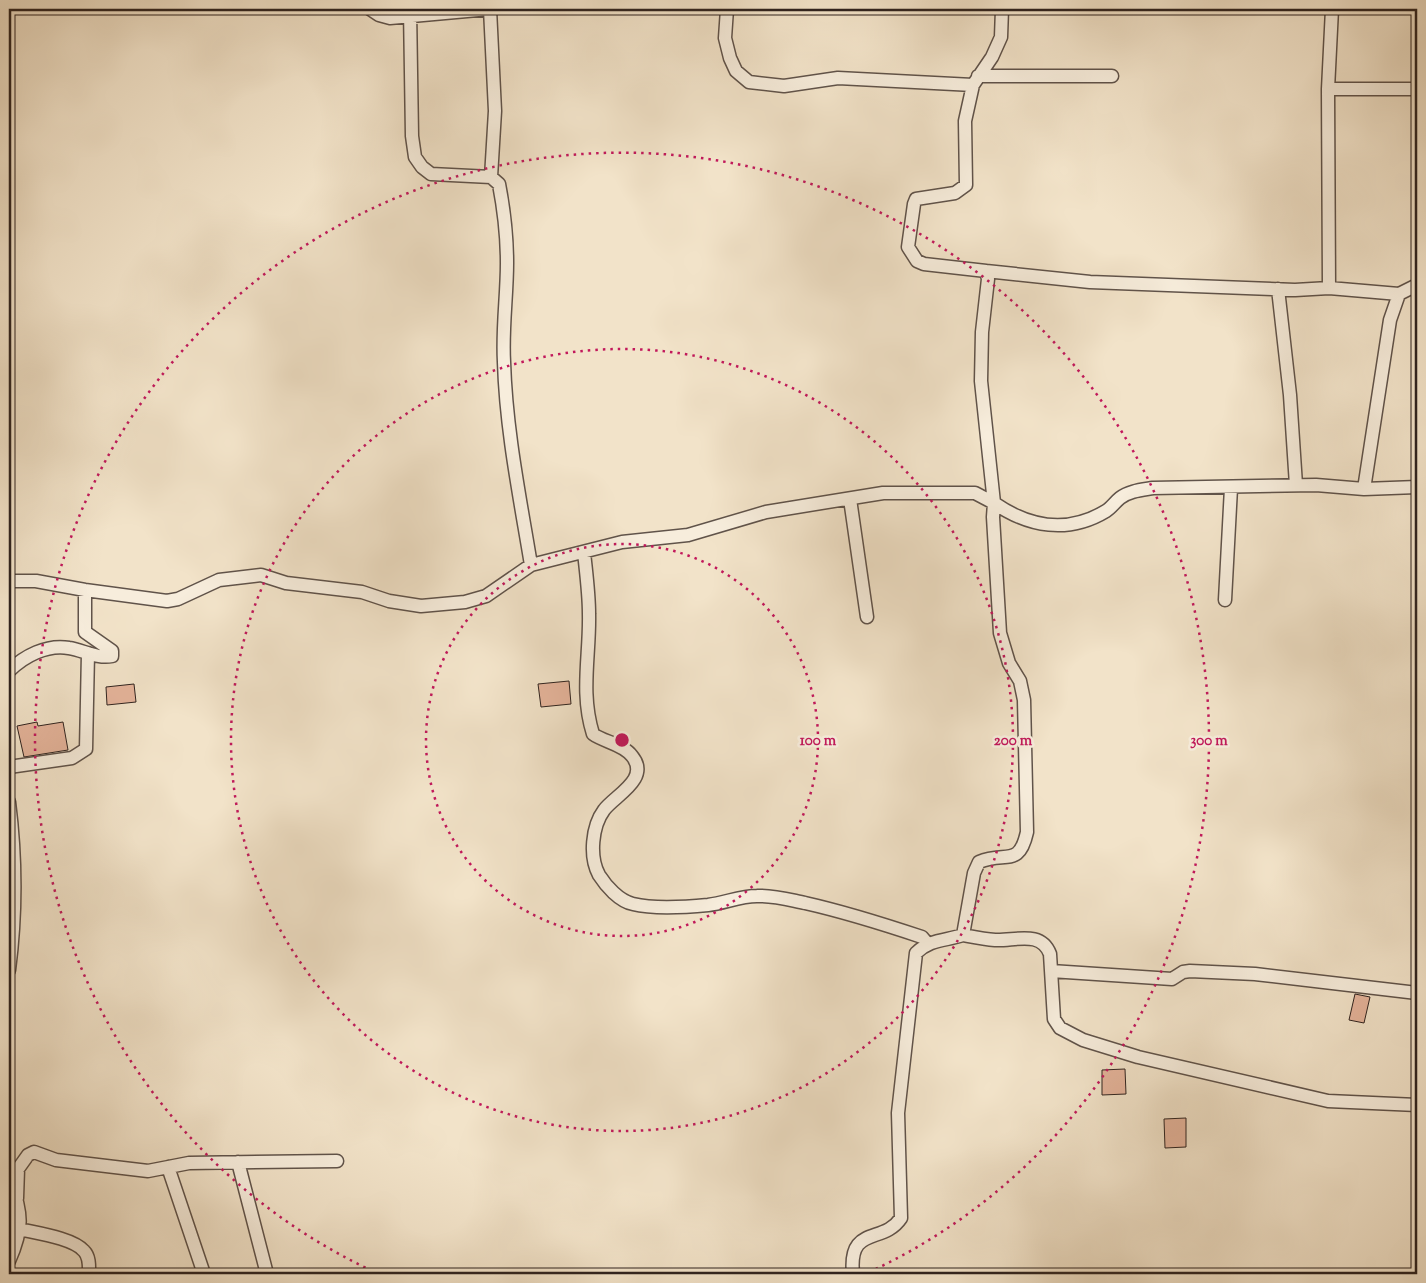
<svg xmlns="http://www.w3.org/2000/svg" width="1426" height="1283" font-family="'Sorts Mill Goudy',serif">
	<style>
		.building { fill: #e5b49b; stroke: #2f231f }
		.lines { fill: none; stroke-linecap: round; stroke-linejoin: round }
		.street-casing { stroke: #60534a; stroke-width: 15 }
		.street { stroke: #f7eddc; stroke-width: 12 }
		.ring { fill: none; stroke: #c2185b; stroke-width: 2.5; stroke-dasharray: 2.5 5 }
		.centre { fill: #c2185b; stroke: #f7eddc; stroke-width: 2.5 }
		.ring-label { font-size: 15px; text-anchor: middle; font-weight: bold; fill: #c2185b; stroke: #f7eddc; stroke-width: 5; stroke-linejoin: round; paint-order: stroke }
	</style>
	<rect width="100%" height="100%" fill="#f2e3c9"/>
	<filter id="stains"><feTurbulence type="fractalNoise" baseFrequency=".004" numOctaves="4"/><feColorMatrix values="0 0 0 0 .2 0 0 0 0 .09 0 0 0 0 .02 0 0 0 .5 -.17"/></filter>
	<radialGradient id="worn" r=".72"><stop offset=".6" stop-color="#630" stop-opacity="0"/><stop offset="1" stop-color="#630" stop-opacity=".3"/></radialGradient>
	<path class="building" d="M569 681 571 704 541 707 538 684Z
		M134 684 136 702 107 705 106 687Z
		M37 722 38 726 63 722 68 750 24 757 17 726Z
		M1355 994 1370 997 1364 1023 1349 1020Z
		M1125 1069 1126 1094 1102 1095V1070Z
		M1186 1118V1147L1165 1148 1164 1119Z"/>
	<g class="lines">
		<defs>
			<path id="street" d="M370 9 379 15 390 18 489 9
				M410 9 412 136 415 157 422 167 431 174 491 177 499 184C504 210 507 236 507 263 507 296 502 329 504 362 506 430 520 498 531 565
				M490 9 495 111 491 177
				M727 9 725 38 730 58 736 71 749 82 784 86 838 78 973 85
				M978 76H1112
				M1328 89H1417
				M986 271 1090 282 1295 290 1329 288 1399 294
				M1329 288 1328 89 1332 9
				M1278 289 1290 395 1296 485
				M1417 487 1364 489 1316 485 1153 488C1141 490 1129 491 1120 498 1115 502 1111 508 1106 511 1068 534 1029 527 994 503L993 517 1000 633 1009 663 1020 681 1024 700 1027 832C1019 868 1006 851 979 862L974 873 963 935C974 937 984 939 995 940 1015 941 1041 930 1050 954L1054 1019 1060 1028 1083 1040 1138 1057 1328 1101 1417 1105
				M1364 489 1390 320 1399 294 1417 285
				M850 499 867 617
				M584 552C586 572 589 593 589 614 590 655 580 693 593 734 604 742 623 744 632 756 651 779 614 796 604 810 592 826 589 857 599 875 606 886 619 901 633 904 653 909 687 907 708 905 725 903 740 896 757 896 773 895 790 900 805 903 845 912 883 924 922 937L927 943
				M9 581H36L85 590 167 601 178 599 219 580 261 575 286 583 362 592 389 601 421 606 465 602 486 596 531 565 622 542 688 535 766 512 883 493H975L994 503 981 381 982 332 988 279 986 271 924 264 917 261 908 247 914 204 916 199 955 193 966 185 965 121 973 85 992 57 1001 37 1002 9
				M1225 600 1231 488
				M9 671C24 656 47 644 69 648 83 650 97 659 112 656V651L85 632V590
				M9 767 72 758 86 749 88 653
				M9 802C16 857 16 916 9 970
				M1051 971 1172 979 1183 972 1190 971 1255 974 1417 993
				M238 1162 267 1274
				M168 1167 204 1274
				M9 1174C20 1212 26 1223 9 1261
				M9 1196 17 1198 18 1169 28 1155 34 1152 56 1160 148 1171 189 1163 337 1161
				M19 1229C36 1233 73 1238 84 1251 90 1257 89 1267 89 1274
				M853 1274C848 1224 883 1245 901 1218L898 1113 916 953C930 939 945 941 963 935"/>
		</defs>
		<use href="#street" class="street-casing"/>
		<use href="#street" class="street"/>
	</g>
	<g class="ring">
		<circle cx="622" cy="740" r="196"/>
		<circle cx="622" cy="740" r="391"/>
		<path d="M379 1274A587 587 0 1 1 865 1274"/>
	</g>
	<circle cx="622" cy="740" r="8" class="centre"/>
	<g class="ring-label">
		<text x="818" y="745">100 m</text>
		<text x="1013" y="745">200 m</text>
		<text x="1209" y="745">300 m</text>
	</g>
	<rect width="1426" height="1283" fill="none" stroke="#f2e3c9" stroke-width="30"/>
	<rect x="10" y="10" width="1406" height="1263" fill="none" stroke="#2f231f" stroke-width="2.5"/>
	<rect x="15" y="15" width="1396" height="1253" fill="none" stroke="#2f231f"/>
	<rect width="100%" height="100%" filter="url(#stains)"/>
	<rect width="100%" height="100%" fill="url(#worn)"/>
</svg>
